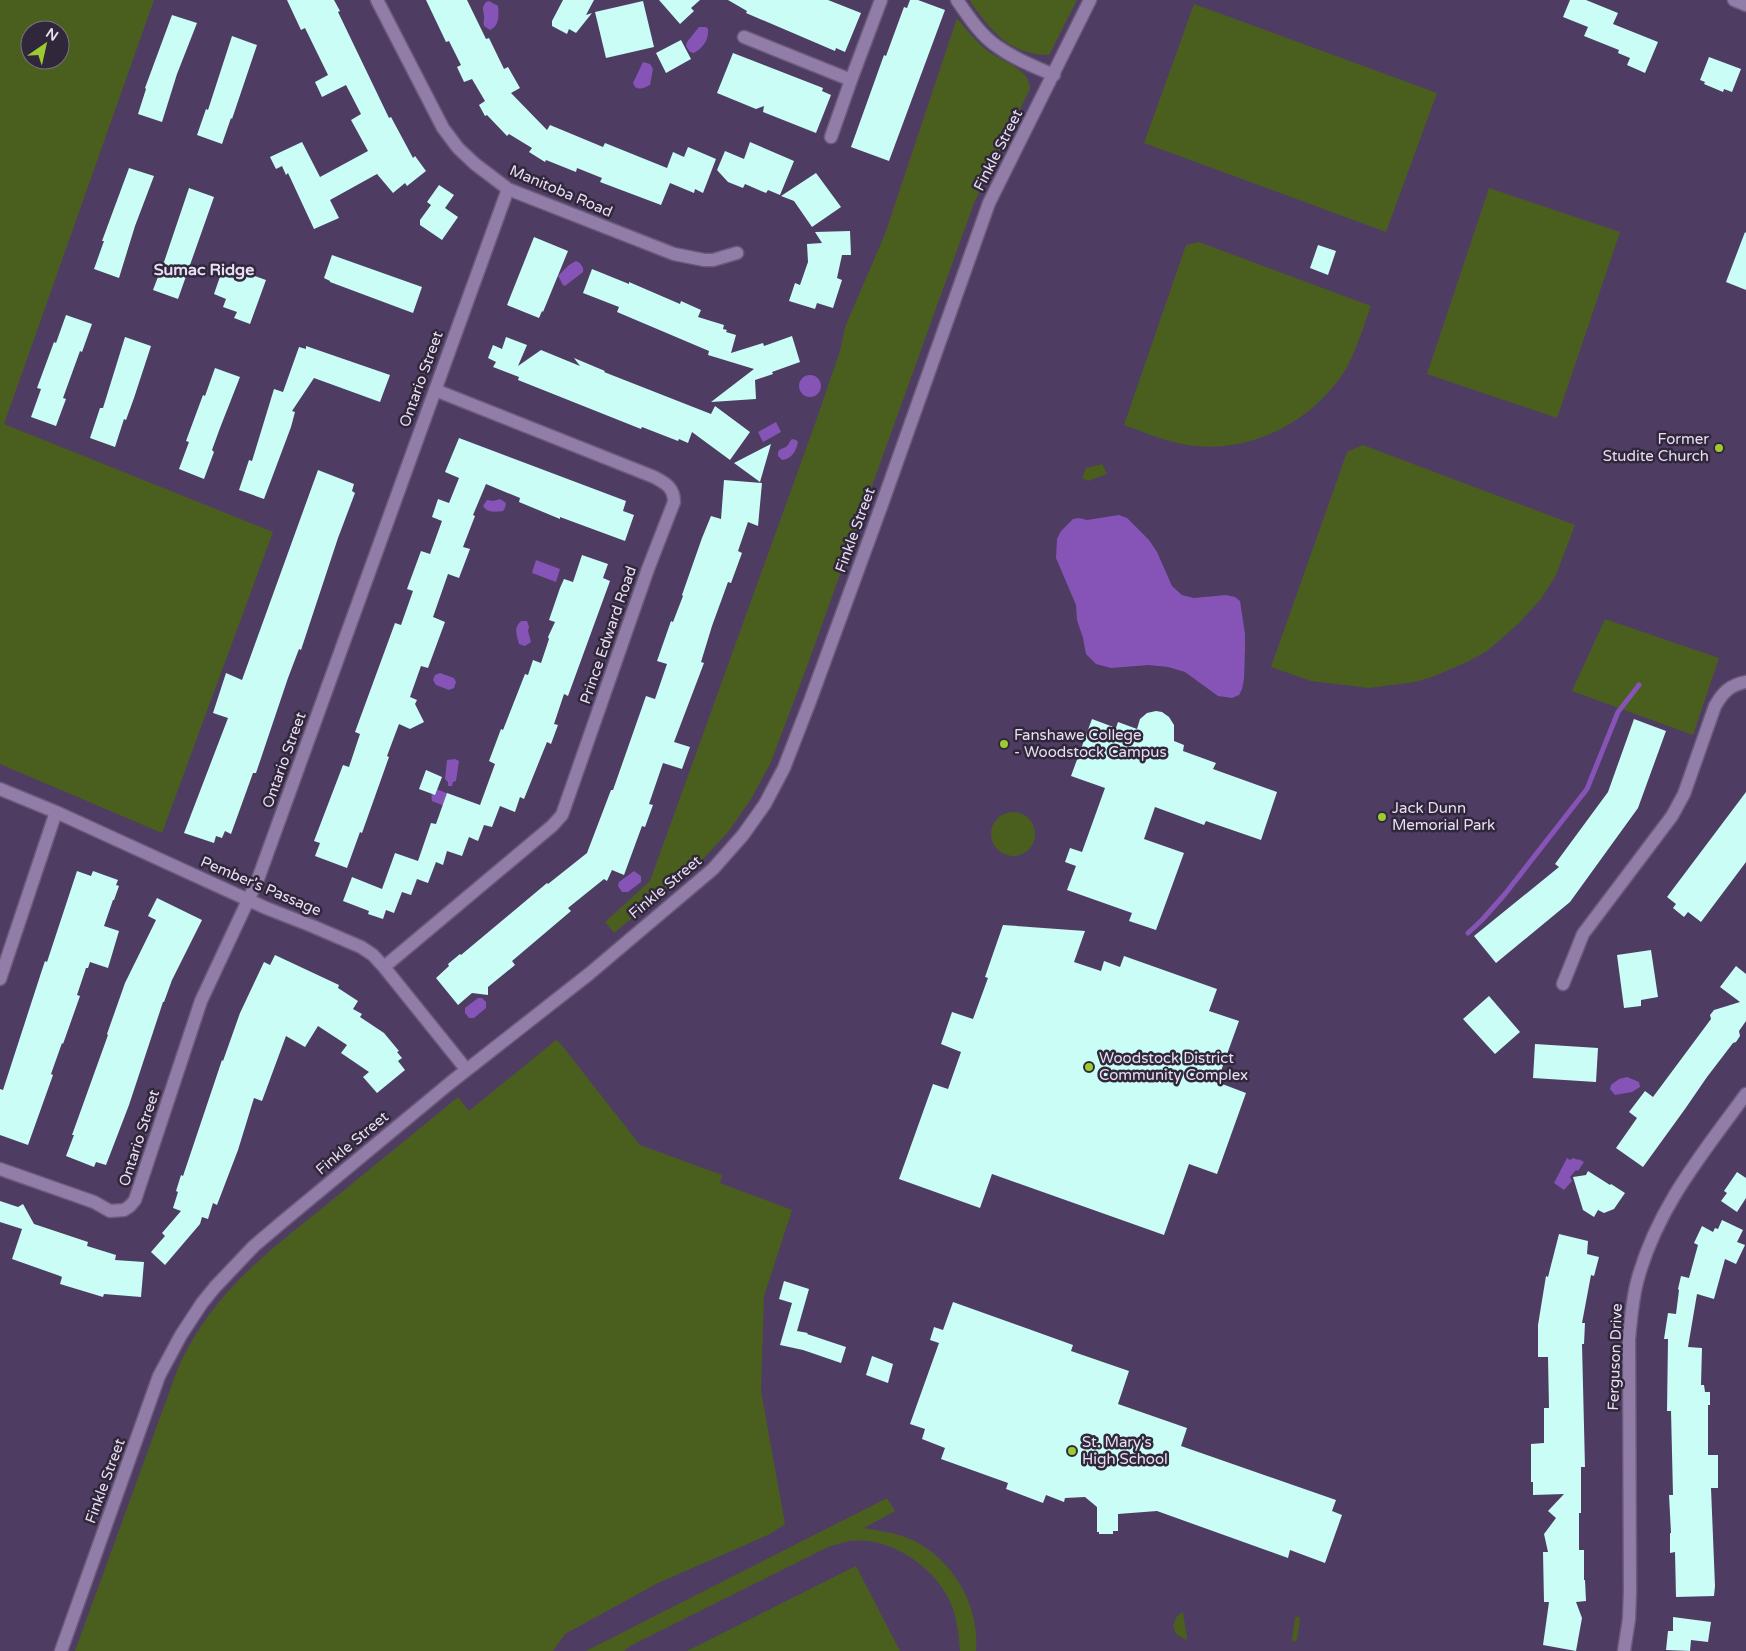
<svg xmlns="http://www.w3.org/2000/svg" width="1746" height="1651" font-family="'Varela Round',sans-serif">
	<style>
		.green { fill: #4a5f1e; fill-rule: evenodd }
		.water { fill: #8653b7 }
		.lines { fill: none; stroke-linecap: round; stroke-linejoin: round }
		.stream { stroke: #8653b7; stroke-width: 5 }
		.building { fill: #c9fdf6 }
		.minor-casing { stroke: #6b5b7b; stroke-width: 15 }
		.secondary-casing { stroke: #6b5b7b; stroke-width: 15 }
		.minor { stroke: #917da8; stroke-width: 12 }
		.secondary { stroke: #917da8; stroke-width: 12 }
		.poi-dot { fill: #9cca31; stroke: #30283a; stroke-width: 2 }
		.labels { text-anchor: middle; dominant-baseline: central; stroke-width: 5; stroke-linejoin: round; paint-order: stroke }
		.street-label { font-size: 15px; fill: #e8def5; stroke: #30283a }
		.poi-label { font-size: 15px; fill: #e8def5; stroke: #30283a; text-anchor: start }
		.neighbourhood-label { font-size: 16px; font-weight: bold; fill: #e8def5; stroke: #30283a }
	</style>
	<rect width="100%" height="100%" fill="#4f3c63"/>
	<path class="green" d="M0 0H154L4 424 273 532 162 833 0 764ZM30 30H60V60H30Z
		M970 0H1077L1049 55C1018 55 999 40 981 16 977 11 972 5 970 0Z
		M1194 4 1437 93 1386 232 1144 143Z
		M957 18C965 28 973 38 983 47 997 61 1029 66 1030 89L974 203 806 669 771 762 751 799 729 831 703 859 614 933 605 922 650 881 816 421 840 351 845 327 885 234Z
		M1489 188 1620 232 1557 418 1427 374Z
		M1199 242 1371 306C1364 325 1358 345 1349 363 1345 372 1338 381 1332 388 1296 431 1238 455 1182 444 1162 440 1143 432 1124 425L1186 245Z
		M1363 445 1575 525 1556 575 1541 599 1518 624 1487 651 1467 662 1432 677 1415 682 1369 688 1311 681 1271 667 1347 452Z
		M1102 464 1107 474 1088 481 1082 478 1086 468Z
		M1605 619 1719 658 1693 735 1572 691Z
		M991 834a22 22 0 1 1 44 0a22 22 0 1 1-44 0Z
		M556 1040 560 1043 640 1145 722 1175 720 1183 792 1210 764 1296 761 1391 785 1524 770 1534 658 1583 565 1634 553 1651H75L178 1368C212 1292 269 1251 331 1201 373 1166 416 1132 458 1097L469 1111Z
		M887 1498 895 1511 864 1528C877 1531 892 1532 905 1537 950 1554 980 1603 976 1651H960C959 1636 957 1620 952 1606 937 1568 891 1536 850 1541 843 1542 835 1545 828 1547L630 1646 624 1651H586Z
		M856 1566 900 1651H687Z
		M1183 1612 1187 1638 1186 1640 1176 1634 1173 1626 1177 1616Z
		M1298 1616 1300 1618 1297 1640 1294 1642 1292 1639 1295 1618Z"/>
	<path class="water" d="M489 1 498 6C499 16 499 26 490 30L484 26C483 23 484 21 484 19 485 12 480 9 486 2Z
		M699 27H706L708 29C709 40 703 48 694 53L690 52 686 46 687 42Z
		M643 62 650 64 653 69 650 85C644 88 641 90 635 87L633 83Z
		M576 261C581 263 584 267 583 272L565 286 563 285 558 276 569 265Z
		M799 386a11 11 0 1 1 22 0a11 11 0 1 1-22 0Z
		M776 422 781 432 763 442 758 432Z
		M792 439 796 440 798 442C796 451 792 459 782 460L778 456C777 447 784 450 788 445 789 443 790 441 792 439Z
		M500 499 506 503 505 508 503 511C495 512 487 513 483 506L487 500 493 501Z
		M1119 515 1127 518 1149 540 1157 552 1172 586 1182 595 1194 598 1226 595 1235 597 1240 601 1245 634V650L1244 679 1242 689 1239 695 1232 698 1218 696 1185 672 1168 667 1149 665 1111 668 1096 664 1086 654 1083 638 1077 620 1076 605 1056 558 1057 539 1061 531 1073 519 1079 518 1087 520Z
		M536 560 560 569 556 582 532 573Z
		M521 621H527L529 627 528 631 531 642 525 646 519 644C517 635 513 628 521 621Z
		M440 673 454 678 456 682 454 688 449 690 436 685 433 680 435 675Z
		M455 759 459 761 456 781 453 782 452 786H448V782L445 779 447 760Z
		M436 789 452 795 447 807 432 801C431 795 431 792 436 789Z
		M634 871 641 876V882L628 892H622L618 886 619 882Z
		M478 998H482L486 1002V1008L474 1018H469L465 1013V1008Z
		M1627 1077 1639 1082 1640 1087 1632 1092 1615 1095 1610 1089 1611 1085 1619 1079Z
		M1567 1158 1570 1160 1573 1158 1578 1160 1579 1159 1584 1162 1578 1171 1576 1170 1570 1177 1572 1181 1564 1190 1554 1183Z"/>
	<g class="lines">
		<path class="stream" d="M1468 933 1482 920 1505 894 1587 789 1618 712 1639 685"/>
	</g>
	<path class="building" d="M287 0H334L340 11 338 12 389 118 391 117 413 158 415 156 426 171 407 186 405 183 393 193 377 174 330 200 339 218 314 229 288 173 286 175 282 166 276 169 270 157 302 142 320 177 368 151 351 120 361 114 346 85 322 97 315 82 328 75 305 28 301 30Z
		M426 0H467L486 39 489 38 504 69 508 67 520 88 511 93 547 130 550 125 603 147 605 143 667 168 673 152 684 157 688 147 716 159 703 193 695 189 694 193 670 183 661 205 600 182 602 178 577 168 576 172 546 160 545 162 529 152 532 148 509 134 507 136 487 115 485 116 479 105 485 101 472 79 464 82 457 67 461 65 449 41 446 42Z
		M563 0H594L586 15 592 13 576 33 569 29 567 34 552 26V21Z
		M659 0H700L691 8 694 11 680 24Z
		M728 0H828L861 13 845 52 836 48 835 51 746 13 747 11Z
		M910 0H918L945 10 889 161 851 147 884 55 886 56 904 7 907 8Z
		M1570 0H1586L1618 13 1613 24 1658 42 1645 73 1627 65 1630 58 1618 53 1619 50 1584 36 1588 27 1563 17Z
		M643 1 654 47 606 58 595 12Z
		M172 15 197 23 177 74 162 122 138 114 146 89 145 88Z
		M232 36 257 45 232 119 231 118 222 144 197 135 206 109 208 110Z
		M681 40 691 59 666 73 656 53Z
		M733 53 823 88 822 91 831 95 816 133 763 112 764 106 756 109 717 93Z
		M1709 57 1741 69 1732 92 1724 89 1723 92 1704 84 1705 82 1700 80Z
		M750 142 794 161 780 195 768 190 766 193 745 184 743 188 728 182 717 170 725 151 744 159Z
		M129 168 154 176 135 226 119 278 94 269 104 241H102Z
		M816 173 841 207 812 227 794 201 781 196Z
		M439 185 454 195 445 208 458 217 442 240 420 225V220L431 205 427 202Z
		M189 188 214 197 178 299 153 290 164 261V262Z
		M850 231 851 255H842L837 278 842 280 833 308 817 303 815 309 789 301 795 283 800 285 808 262 807 244 822 243 815 232Z
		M1745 232 1746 233V290L1726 282Z
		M534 237 568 251 543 312 542 311 539 318 507 305Z
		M1318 245 1336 251 1328 275 1310 268Z
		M332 255 422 287 413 313 330 282V281L324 278Z
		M224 265 266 280 250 324 234 318 237 312 223 307 226 299 214 294Z
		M592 269 629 284V282L680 304 681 301 701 310 698 317 724 325 723 329 727 330 726 332 736 335 731 353 763 343 764 346 792 336 800 362 772 372 773 374 755 380 756 399 711 402 754 369 708 355 709 351 617 312 619 307 583 293Z
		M66 315 92 324 82 352 80 351 63 398 66 399 56 426 31 417 41 389 37 388 54 342 56 343Z
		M125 337 151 346 134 398 126 420 124 419 115 447 90 438 100 408H103Z
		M506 337 527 345 518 366 541 350 580 366 574 358 605 371 604 372 711 414 715 406 750 432 730 460 692 432 688 443 679 439 678 441 642 427 641 429 518 380 519 377 493 367 496 362 488 358 493 345 502 349Z
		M306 346 390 375 380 402 314 378 292 411 295 412 291 427 264 499 239 490 249 460 252 461 274 389 283 392 299 347 306 349Z
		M215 368 240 377 220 428 212 450 214 452 204 479 179 469 189 442 186 441 203 395 205 396Z
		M459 438 626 501 623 511 634 515 625 541 560 517V519L519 502 520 498 486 484 473 515 475 516 463 547 470 549 459 578 448 574 433 617 445 622 428 668 421 666 410 697 417 700 415 704 424 722 410 729 399 724 387 756 389 757 362 833 360 832 347 868 315 856 320 843 314 841 343 765 349 767 360 734 355 732 395 623 401 625 413 591 407 589 421 551 430 554 442 521 432 517 438 499 449 503 459 478 445 472Z
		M771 444 760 482 734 463Z
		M318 470 354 484 352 491 355 493 338 538 301 650 299 649 288 678 256 773H253L231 834 225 831 222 838 216 836 214 843 184 833 228 718 213 713 226 673 242 680Z
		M724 480 762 483 758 526 748 522 738 551 742 553 731 583 728 582 712 626 701 662 704 663 674 742 690 747 682 769 663 763 649 804 653 805 645 827 642 826 624 875 612 870 607 881 604 879 568 908 571 911 512 961 515 965 488 987V995L472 993 458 1005 436 978 449 966 448 964 460 954 461 955 547 883 548 884 587 853 611 790H613L646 696 655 699 667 664 657 661 671 621 673 622 683 596 682 595 702 538 711 516 721 519Z
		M582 555 608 564 603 578 610 581 568 696 564 694 554 724 558 725 551 744 547 742 524 799 520 797 515 812 500 806 492 827 484 825 478 841 469 837 462 856 447 851 443 865 436 862 428 883 417 879 411 895 402 892 394 913 386 910 383 919 368 914 369 911 343 901 352 877 382 889 395 853 418 861 431 823 436 824 447 793 480 805 495 764 489 761 501 729 503 730 525 674 528 675 533 660 541 663 549 639 548 637 555 622 549 620 560 588 564 579 573 582Z
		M1156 711 1162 712 1169 717 1174 725V741L1184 745 1183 751 1216 763 1213 769 1277 792 1261 840 1206 821 1204 825 1155 807 1144 839 1184 853 1156 930 1129 921 1132 913 1067 890 1076 866 1065 862 1070 848 1082 852 1105 788 1071 776 1092 719 1116 728 1118 722 1137 729 1140 719 1147 713Z
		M1634 719 1666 731 1638 808 1570 902 1496 963 1474 936 1559 867 1555 864 1608 792Z
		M426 770 442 777 435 795 419 789Z
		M1746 792V862L1701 922 1688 912 1684 917 1673 908 1676 904 1667 897Z
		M77 871 91 876 93 871 118 880 116 885 119 886 114 900H113L104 926 119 931 108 968 90 962 88 968H86L77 995 80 996 63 1044 62 1043 51 1074 53 1075 28 1145 0 1135V1089L3 1090 41 973 45 961 47 962Z
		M157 898 202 920 172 980 164 1002H163L129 1105 106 1165 96 1162 94 1167 66 1156 74 1135H72L108 1035 107 1034 125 983 156 920 148 916Z
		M1003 925 1085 931 1074 962 1101 971 1104 961 1120 967 1124 956 1217 989 1209 1011 1239 1021 1217 1082 1246 1093 1217 1174 1189 1164 1164 1235 992 1174 980 1208 899 1179 933 1084 948 1089 961 1052 941 1044 952 1012 973 1019 988 978 985 977Z
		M1651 950 1658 997 1641 1000V1006L1624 1008 1617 955Z
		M275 955 339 985 338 988 358 1001 353 1009 362 1014 360 1017 384 1033 399 1051 397 1052 402 1058 398 1061 405 1070 377 1093 363 1077 369 1072 341 1053 347 1045 318 1026 305 1047 286 1036 262 1101 254 1098 238 1150 217 1205 213 1203 208 1219 202 1217 200 1224 165 1265 151 1252 165 1236 162 1233 181 1211 173 1208 178 1192 176 1191 181 1175 183 1176 222 1060 223 1061 240 1013 264 962 270 965Z
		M1736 966 1746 974V1021L1739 1031 1740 1036 1736 1042 1733 1043 1707 1077 1685 1109 1643 1167 1616 1148 1637 1118 1629 1112 1645 1091 1653 1097 1711 1019 1710 1015 1714 1010 1740 1002 1720 987Z
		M1489 996 1520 1032 1495 1054 1463 1019Z
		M1535 1044 1598 1048 1596 1082 1533 1078Z
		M1588 1171 1610 1185 1611 1184 1625 1193 1614 1209 1604 1213 1598 1210 1594 1217 1583 1210 1573 1177 1586 1175Z
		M1737 1172 1746 1178V1198L1737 1212 1721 1201 1727 1193 1724 1191Z
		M0 1201 18 1207 23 1204 34 1224 88 1242 87 1246 116 1255 115 1260 144 1262 141 1297 104 1294 103 1297 60 1284 62 1277 60 1276 12 1259 22 1229 0 1222Z
		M1722 1220 1743 1230 1737 1242 1745 1245 1736 1264 1725 1259 1714 1299 1697 1294 1688 1347 1702 1348 1701 1385H1704L1705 1392H1710V1405H1708V1455H1718V1488H1711L1715 1586 1714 1596 1676 1597 1675 1552 1670 1553V1533H1671L1669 1495H1673L1671 1411H1667L1668 1339H1664L1668 1313 1676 1314 1679 1290 1678 1289 1681 1276 1689 1278 1698 1245 1694 1243 1702 1226 1713 1232 1715 1228 1718 1229Z
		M1559 1234 1588 1241 1587 1254 1599 1257 1594 1276 1591 1275 1582 1323H1585L1584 1344H1582L1585 1467H1581V1513H1579V1550H1584V1580H1585L1586 1601 1576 1602 1582 1618 1576 1651 1543 1645 1549 1602H1544L1543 1552H1548L1544 1534 1556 1518 1548 1511 1564 1494 1533 1495V1482H1531V1444L1544 1443V1408H1549L1548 1357H1538V1325L1546 1276 1548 1277Z
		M784 1281 809 1289 797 1331 808 1333 807 1334 846 1347 841 1363 803 1350 780 1345 792 1303 779 1299Z
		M953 1302 1073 1345 1071 1351 1129 1371 1118 1404 1187 1428 1181 1446 1336 1500 1332 1511 1342 1515 1325 1563 1290 1550 1288 1558 1157 1511 1118 1514V1531H1113V1534H1099V1532H1097V1507L1085 1497 1065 1498 1064 1502 1046 1495 1043 1503 1006 1489 1008 1483 941 1459 945 1448 922 1439 925 1429 910 1424 939 1343 930 1340 934 1327 943 1330Z
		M872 1356 893 1364 888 1383 866 1375Z
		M1673 1617 1711 1622 1708 1642 1691 1640 1690 1651 1666 1650 1668 1631H1673Z"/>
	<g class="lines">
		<defs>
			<path id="minor" d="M377 0 443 128 458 148 475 164 508 189 674 254 704 260H713L737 253
				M957 0C968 16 981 36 998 47 1015 59 1035 67 1054 75
				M744 37 851 80 881 0
				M831 137 851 80
				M0 789 56 812 266 908 312 926 361 947 373 955 384 967 466 1069
				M384 967 552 826 562 815 648 569 674 502C674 487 665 483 654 477L435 390
				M0 979 56 812
				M1563 984 1583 934 1672 816 1684 794 1715 706C1723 692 1730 685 1746 682
				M0 1169 94 1202 110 1211 124 1210 130 1206 135 1200 201 1001 258 879 508 189
				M61 1651 159 1376 181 1335 202 1303 215 1287 254 1246 281 1223 450 1083 589 974 713 869 743 835 765 804 784 768 810 701 881 507 989 203 1090 0
				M1624 1651 1629 1619 1630 1591 1629 1339C1631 1320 1632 1301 1637 1282 1656 1209 1702 1154 1746 1094"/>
			<path id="secondary" d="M1734 0 1746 5"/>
		</defs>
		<use href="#minor" class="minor-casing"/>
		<use href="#secondary" class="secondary-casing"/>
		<use href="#minor" class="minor"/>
		<use href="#secondary" class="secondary"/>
	</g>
	<g class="poi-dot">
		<circle cx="1719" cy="448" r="5"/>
		<circle cx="1004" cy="744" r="5"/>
		<circle cx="1382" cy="817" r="5"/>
		<circle cx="1089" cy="1067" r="5"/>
		<circle cx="1072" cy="1451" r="5"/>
	</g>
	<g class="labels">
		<g class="street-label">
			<text transform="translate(998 150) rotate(-63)">Finkle Street</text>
			<text transform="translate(561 191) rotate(23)">Manitoba Road</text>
			<text transform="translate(421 379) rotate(-70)">Ontario Street</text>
			<text transform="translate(855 530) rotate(-70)">Finkle Street</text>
			<text transform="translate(608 635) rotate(-71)">Prince Edward Road</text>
			<text transform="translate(284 760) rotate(-70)">Ontario Street</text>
			<text transform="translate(261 886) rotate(23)">Pember's Passage</text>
			<text transform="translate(665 887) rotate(-40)">Finkle Street</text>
			<text transform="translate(139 1138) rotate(-72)">Ontario Street</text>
			<text transform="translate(352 1143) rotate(-40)">Finkle Street</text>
			<text transform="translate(1615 1357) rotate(-88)">Ferguson Drive</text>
			<text transform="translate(105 1481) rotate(-70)">Finkle Street</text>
		</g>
		<g class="poi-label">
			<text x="1709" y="439" text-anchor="end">Former<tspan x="1709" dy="17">Studite Church</tspan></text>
			<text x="1014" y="735">Fanshawe College<tspan x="1014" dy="17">- Woodstock Campus</tspan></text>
			<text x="1392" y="808">Jack Dunn<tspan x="1392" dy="17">Memorial Park</tspan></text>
			<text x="1099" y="1058">Woodstock District<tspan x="1099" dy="17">Community Complex</tspan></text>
			<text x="1082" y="1442">St. Mary's<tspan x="1082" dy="17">High School</tspan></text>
		</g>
		<g class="neighbourhood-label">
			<text x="204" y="270">Sumac Ridge</text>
		</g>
	</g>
	<g transform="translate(45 45) rotate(34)"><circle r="24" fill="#30283a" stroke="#7a7185"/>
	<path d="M0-4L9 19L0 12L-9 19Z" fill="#9cca31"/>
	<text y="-8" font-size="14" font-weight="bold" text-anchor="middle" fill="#e8def5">N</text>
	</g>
</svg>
